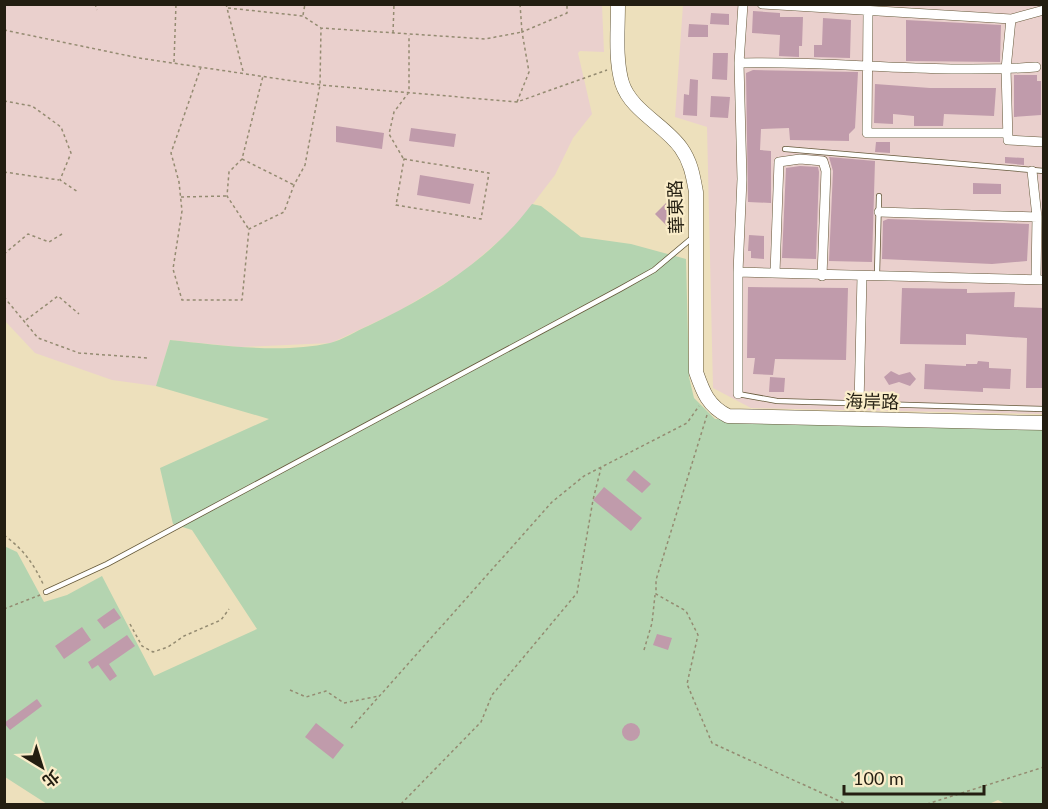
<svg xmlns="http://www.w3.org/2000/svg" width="1048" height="809" font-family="Lato,'Noto Sans TC',sans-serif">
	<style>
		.industrial { fill: #ead0cd }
		.green { fill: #b4d4b0 }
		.building { fill: #c09bab }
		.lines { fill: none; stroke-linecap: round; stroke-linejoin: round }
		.service-casing { stroke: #65593a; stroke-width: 6 }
		.minor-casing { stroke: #65593a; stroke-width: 10 }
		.secondary-casing { stroke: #65593a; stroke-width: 15 }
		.path { stroke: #948b71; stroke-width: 1.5; stroke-dasharray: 3 3; stroke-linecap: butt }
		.service { stroke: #fff; stroke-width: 4.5 }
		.minor { stroke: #fff; stroke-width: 9 }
		.secondary { stroke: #fff; stroke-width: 14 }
		.labels { text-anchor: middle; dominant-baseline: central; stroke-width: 4.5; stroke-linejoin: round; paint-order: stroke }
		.street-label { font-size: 18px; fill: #231e11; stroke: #faedc9 }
	</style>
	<rect width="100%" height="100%" fill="#ede0bc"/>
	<path class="industrial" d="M5 5H602L604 52 580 51 578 53 592 114 573 138 555 175 516 226 462 273 399 311 331 343 240 347 170 340 156 386 112 380 35 353 5 321Z
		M683 5H1043V414L751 408 713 388 707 127 675 117Z"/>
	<path class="green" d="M532 204 541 206 581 237 631 244 686 259 689 377 694 398 715 419 1043 429V804H1005L998 800 989 804H47L5 777 4 546 17 552 44 602 67 595 102 576 154 676 257 629 192 530 173 524 160 468 269 419 156 386 170 340C220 345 281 354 330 343 343 340 356 331 368 326 430 297 491 259 532 204Z"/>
	<path class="building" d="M753 11 780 13V17H803L802 46H799V57L779 56 780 35 752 33Z
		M711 13 729 14V25L710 24Z
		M823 18 851 20 850 58 814 57V45H822Z
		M906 20 1001 25 1000 62 906 61Z
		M689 24 708 25V37H688Z
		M713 53H728L727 80 712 79Z
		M753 70 858 72 855 128 849 134V141L790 140 789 128 761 129 760 150 771 151V203L748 202 746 73Z
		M1014 75H1037V81H1041V115L1014 117Z
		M690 79 698 80 697 116 683 115 684 94 689 95Z
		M875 84 930 88H996L994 116 944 114 943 126H914V116L893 114V124L874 123Z
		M711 96 730 97 728 118 710 117Z
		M336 126 384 133 382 149 336 142Z
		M411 128 456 134 454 147 409 141Z
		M876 142H890V153L875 152Z
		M829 157 875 161 872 262 829 261 833 171Z
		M1005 157 1024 158V165L1005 163Z
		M800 166 818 167 819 172 816 259 782 258 786 168Z
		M420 175 474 184 470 204 417 195Z
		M973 183 1001 184V194H973Z
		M673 196 685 208 667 226 655 214Z
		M888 219 1029 224 1027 261 992 264 882 259 883 221Z
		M749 235 764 236V259L751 258V251H748Z
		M748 287 848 288 846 360 775 359 773 375 753 374 755 358H747Z
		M902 288 967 289V293L1015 292 1014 307 1044 308V388H1026L1027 338 966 334V345L900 344Z
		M978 361 989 362V368L1011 369 1010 389 983 388V392L924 389 925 364 966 366V364H977Z
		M891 371 899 375 910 372 916 379 910 386 899 382 889 385 884 377Z
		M770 377 785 378 784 392H769Z
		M634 470 651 484 642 493 626 480Z
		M604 487 642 518 631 531 593 500Z
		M114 608 121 618 104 629 97 620Z
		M82 627 91 640 64 659 55 646Z
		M657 634 672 638 668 650 653 645Z
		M127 635 135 646 109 664 117 676 110 681 98 665 92 669 88 662Z
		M37 699 42 706 10 730 4 723Z
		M622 732a9 9 0 1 1 18 0a9 9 0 1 1-18 0Z
		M316 723 344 745 333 759 305 737Z"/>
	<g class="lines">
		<defs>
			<path id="service" d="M785 149 1044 171
				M877 275 879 196
				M738 394 777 401 1044 409
				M46 592 107 564 620 289 654 270 692 238"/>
			<path id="minor" d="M762 4 1011 19 1044 10
				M868 12 867 133H1007
				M1011 19 1006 69 1008 140 1044 142
				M739 63C838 61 937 74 1036 67
				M1032 171 1037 217 1036 279
				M879 212 1037 217
				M738 272 1044 280
				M775 273 779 162 800 159 823 161 826 171 822 276
				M738 394V272L742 179 739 63 743 4
				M859 405 862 276"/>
			<path id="secondary" d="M618 4C618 30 615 59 622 83 631 111 665 125 681 148 691 162 693 176 696 192V372C703 392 708 406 728 416L1044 423"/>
		</defs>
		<use href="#service" class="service-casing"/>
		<use href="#minor" class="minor-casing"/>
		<use href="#secondary" class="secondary-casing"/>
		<path class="path" d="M95 4 97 10
			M226 4 243 71
			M228 8 303 16 321 28 485 39 522 32 520 4
			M303 15 305 4
			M4 30 139 58 320 85 517 102 607 70
			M393 33 394 4
			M174 62 176 4
			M201 67 171 153 179 182 182 211 173 269 182 300H242L249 229 284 212 294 185 305 165 320 85 321 28
			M4 101 32 106 61 127 71 153 60 180 78 192
			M517 102 529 72 522 32 567 13V4
			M403 158 389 134 394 112 409 92V35
			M242 159 294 185
			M404 159 489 173 481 219 396 205Z
			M4 172 59 180
			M181 197 226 196
			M248 228 227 196 229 172 242 159 263 76
			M4 254 28 234 49 242 62 234
			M4 297 38 338 79 353 148 358
			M26 320 58 296 79 314
			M707 415 656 580V594L686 611 698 635 687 684 712 743 846 804
			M4 535C24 550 34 564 44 586
			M4 609 40 595
			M130 624 142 646 153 652 168 647 184 636 221 620 229 609
			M644 650 652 623 655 595
			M290 690 306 697 326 691 344 703 379 696
			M351 728 552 502 584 476 687 423 699 406
			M401 804 481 722 492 695 577 593 593 500 601 468
			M927 804 1044 767"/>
		<use href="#service" class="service"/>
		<use href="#minor" class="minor"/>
		<use href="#secondary" class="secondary"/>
	</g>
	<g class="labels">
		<g class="street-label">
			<text transform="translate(675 207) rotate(-92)">華東路</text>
			<text transform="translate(872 401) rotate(1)">海岸路</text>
		</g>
	</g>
	<rect width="1048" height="809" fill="none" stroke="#231e11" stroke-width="12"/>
	<g transform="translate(42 767) rotate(142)" stroke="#faedc9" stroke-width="4.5" paint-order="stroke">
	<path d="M0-4.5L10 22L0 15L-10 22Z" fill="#231e11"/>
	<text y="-9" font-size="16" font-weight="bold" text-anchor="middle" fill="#231e11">北</text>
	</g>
	<path d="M844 785v9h140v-9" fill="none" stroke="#231e11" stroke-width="3"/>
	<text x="853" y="785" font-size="18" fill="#231e11" stroke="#faedc9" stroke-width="4.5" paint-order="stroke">100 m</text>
</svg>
